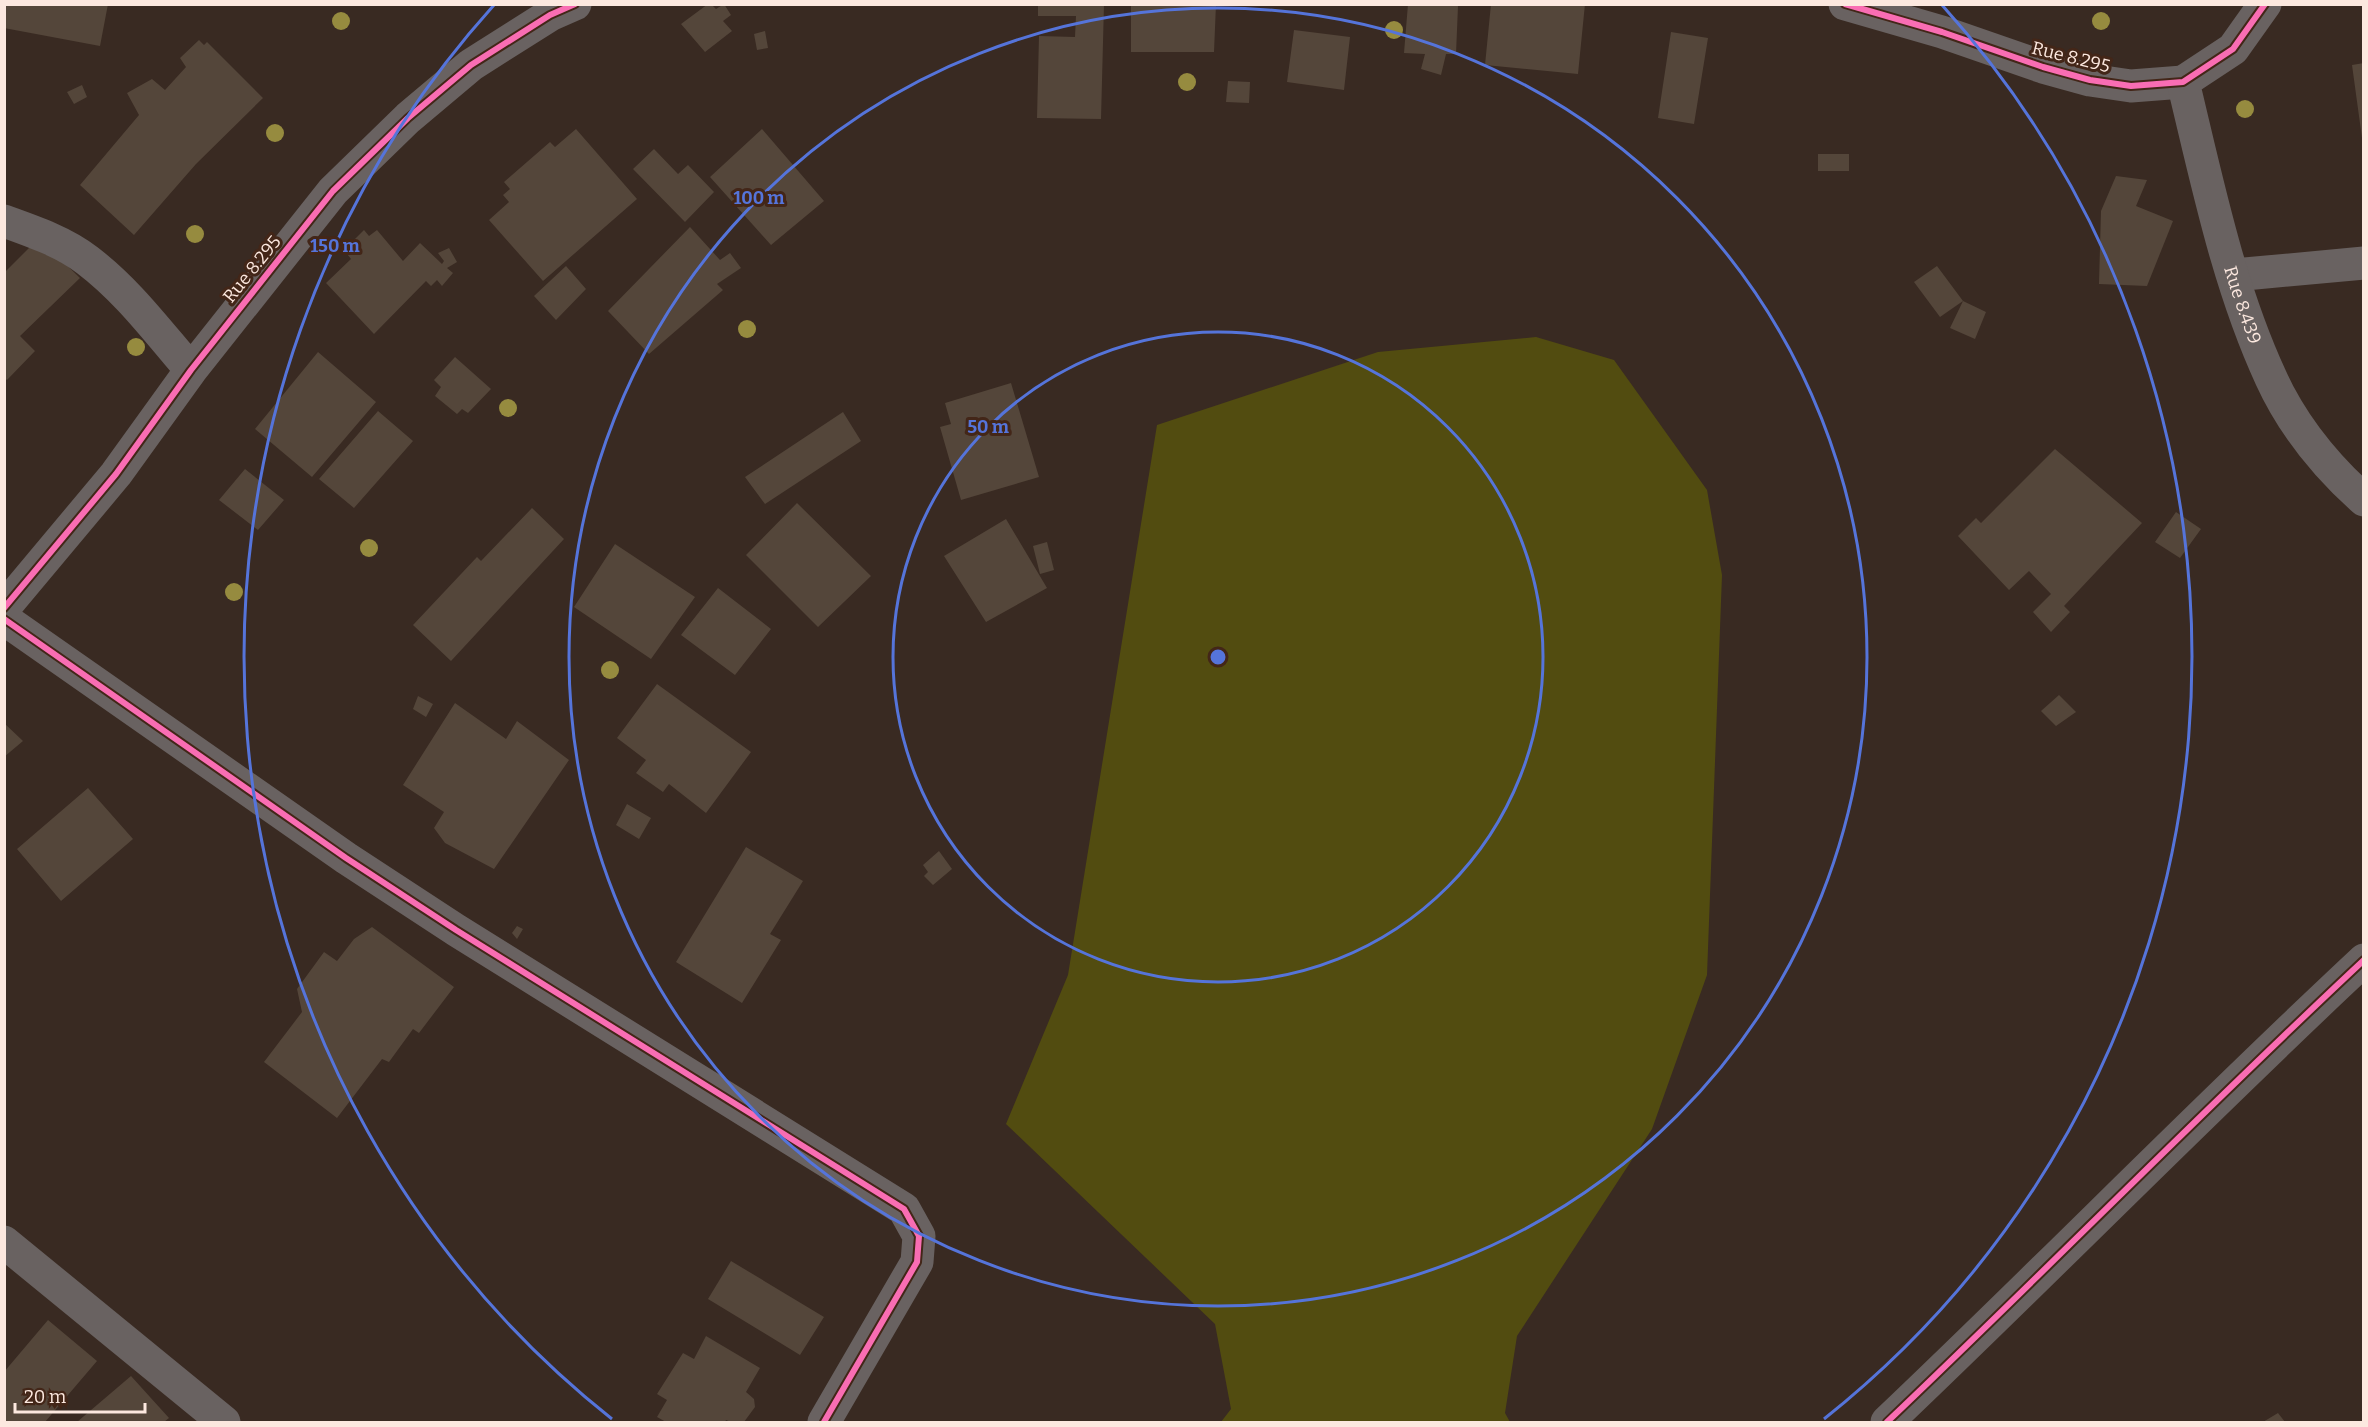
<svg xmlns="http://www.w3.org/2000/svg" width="2368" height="1427" font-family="Bitter,serif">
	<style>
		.green { fill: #524c10 }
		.building { fill: #54463a }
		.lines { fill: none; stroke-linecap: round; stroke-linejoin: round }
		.minor { stroke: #696261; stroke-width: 33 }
		.tertiary { stroke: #696261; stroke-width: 33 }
		.cycleway-casing { stroke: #432618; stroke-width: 10 }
		.cycleway { stroke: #f96db3; stroke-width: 6 }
		.tree { fill: #968b3f }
		.ring { fill: none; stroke: #5574da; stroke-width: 3 }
		.labels { text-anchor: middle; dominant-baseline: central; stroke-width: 6; stroke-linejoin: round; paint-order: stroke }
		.street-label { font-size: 18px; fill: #fce8df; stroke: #432618 }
		.centre { fill: #5574da; stroke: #432618; stroke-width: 3 }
		.ring-label { font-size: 18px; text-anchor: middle; font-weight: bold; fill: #5574da; stroke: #432618; stroke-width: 6; stroke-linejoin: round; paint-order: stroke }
	</style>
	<rect width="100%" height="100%" fill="#392a22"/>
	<path class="green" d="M1536 337 1614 360 1707 490 1722 575 1707 975 1652 1129 1517 1336 1505 1413 1510 1422H1221L1231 1409 1215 1324 1006 1124 1068 975 1157 425 1378 352Z"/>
	<path class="building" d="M4 4H108L100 46 4 28Z
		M708 4H711L716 9 724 4 731 15 723 21 732 31 705 52 681 24Z
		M1038 4H1104L1101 119 1037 118 1039 36 1075 37 1076 16H1038Z
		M1131 4H1216L1214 52H1131Z
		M1408 4 1458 6 1456 54H1446L1441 75 1421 69 1425 54 1404 53Z
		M1491 4H1585L1578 74 1485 65Z
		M1294 30 1350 37 1344 90 1287 82Z
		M765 31 768 48 757 50 754 34Z
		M1671 32 1708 38 1694 124 1658 118Z
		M199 40 204 45 207 42 263 98 196 164 134 235 80 185 139 115 127 93 152 79 165 90 186 67 180 58Z
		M2364 63V138H2362L2352 65Z
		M1228 81 1250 82 1249 103 1226 102Z
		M82 85 87 97 74 104 67 92Z
		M576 129 637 199 543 281 489 220 509 202 503 195 510 189 504 182 550 142 555 147Z
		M762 129 824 201 771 245 710 177Z
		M654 149 678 174 688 165 714 192 685 222 633 169Z
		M1818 154H1849V171H1818Z
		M2116 176 2147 180 2136 206 2173 221 2147 286 2099 284 2101 211Z
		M690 227 720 260 730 253 741 268 717 284 723 290 649 354 608 311Z
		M364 230 369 236 377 230 403 261 420 243 442 264 444 261 438 253 449 248 457 262 447 268 453 273 442 286 437 280 431 286 426 281 374 334 326 283 351 259 344 250Z
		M39 238 80 278 20 336 35 351 7 380 4 378V273Z
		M566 266 586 289 556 320 534 296Z
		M1937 266 1963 301 1940 317 1914 282Z
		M1963 301 1986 312 1975 339 1950 328Z
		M318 352 376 402 312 477 255 429Z
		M455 357 491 389 468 413 462 409 457 414 435 396 441 387 434 380Z
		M1011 383 1039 477 961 500 940 427 951 424 945 403Z
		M378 411 413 441 354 508 319 479Z
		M843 412 861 441 765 504 745 477Z
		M2055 449 2142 523 2064 606 2070 612 2051 632 2033 612 2051 594 2029 571 2009 590 1958 536 1976 518 1981 523Z
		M245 469 284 500 258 530 219 500Z
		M797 503 871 576 818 627 746 555Z
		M532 508 564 539 451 661 413 625 477 557 481 561Z
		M2176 512 2201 529 2180 558 2155 542Z
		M1006 519 1047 588 986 622 944 556Z
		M1047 542 1054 570 1040 574 1033 546Z
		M615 544 695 597 651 659 574 607Z
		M718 588 771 629 735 675 681 635Z
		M657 684 751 752 706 813 669 784 663 792 636 773 646 760 617 738Z
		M2059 695 2076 712 2056 726 2041 711Z
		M418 696 433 704 426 717 413 709Z
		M455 703 506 739 517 721 569 760 494 869 445 843 434 828 444 812 403 785Z
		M4 723 23 741 4 757Z
		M88 788 133 839 61 901 17 849Z
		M627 804 651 818 639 839 616 825Z
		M746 847 803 881 770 934 781 940 742 1003 676 962Z
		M939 851 952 869 933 885 924 876 928 872 923 865Z
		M517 926 523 929 517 939 512 933Z
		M372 927 454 987 419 1033 413 1029 389 1062 382 1059 337 1118 264 1062 302 1012 297 989 324 952 337 961 354 939Z
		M731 1261 824 1317 800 1355 708 1299Z
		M48 1320 97 1361 45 1422H4V1372Z
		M706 1336 760 1368 746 1392 754 1399 755 1407 744 1422H731L726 1420 725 1422H666L657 1417 667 1400 657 1394 683 1353 694 1359Z
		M131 1376 169 1418 164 1422H77Z
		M2278 1413 2285 1422H2263Z"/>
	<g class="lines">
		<path class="minor" d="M1845 4 1942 32 2043 67 2090 80 2131 86 2183 82
			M4 221C32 231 64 242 87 260 128 291 158 332 191 370
			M2234 275 2364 263
			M4 608 116 474 191 370 333 191 408 118 471 65 550 15 575 4
			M4 619 346 858 456 930 904 1209 919 1236 917 1262 824 1422
			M4 1242 224 1422
			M1887 1422C2047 1270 2202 1111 2364 960"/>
		<path class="tertiary" id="s1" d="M2265 4 2233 49 2183 82C2207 181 2228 285 2271 378 2292 424 2326 466 2364 500"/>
		<defs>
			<path id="cycleway" d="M1845 4 1942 32 2043 67 2090 80 2131 86 2183 82 2233 49 2265 4
				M4 608 116 474 191 370 333 191 408 118 471 65 550 15 575 4
				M4 619 346 858 456 930 904 1209 919 1236 917 1262 824 1422
				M1887 1422C2047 1270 2202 1111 2364 960"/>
		</defs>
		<use href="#cycleway" class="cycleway-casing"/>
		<use href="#cycleway" class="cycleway"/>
	</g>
	<g class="tree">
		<circle cx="341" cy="21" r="9"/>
		<circle cx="2101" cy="21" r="9"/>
		<circle cx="1394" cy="30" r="9"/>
		<circle cx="1187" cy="82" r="9"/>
		<circle cx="2245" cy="109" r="9"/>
		<circle cx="275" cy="133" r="9"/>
		<circle cx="195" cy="234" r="9"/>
		<circle cx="747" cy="329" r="9"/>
		<circle cx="136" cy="347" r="9"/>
		<circle cx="508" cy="408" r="9"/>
		<circle cx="369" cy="548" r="9"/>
		<circle cx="234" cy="592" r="9"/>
		<circle cx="610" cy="670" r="9"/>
	</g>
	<g class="ring">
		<circle cx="1218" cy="657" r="325"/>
		<circle cx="1218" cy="657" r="649"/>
		<path d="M612 1419A974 974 0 0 1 494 5M1942 5A974 974 0 0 1 1824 1419"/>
	</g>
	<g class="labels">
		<g class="street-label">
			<text transform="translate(2071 57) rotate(14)">Rue 8.295</text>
			<text transform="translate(252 269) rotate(-51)">Rue 8.295</text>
			<text stroke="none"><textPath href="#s1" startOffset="346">Rue 8.439</textPath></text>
		</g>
	</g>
	<circle cx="1218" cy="657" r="9" class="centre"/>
	<g class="ring-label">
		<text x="759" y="204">100 m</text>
		<text x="335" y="252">150 m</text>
		<text x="988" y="433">50 m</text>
	</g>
	<rect width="2368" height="1427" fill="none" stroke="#fce8df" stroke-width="12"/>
	<path d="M15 1403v9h130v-9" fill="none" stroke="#fce8df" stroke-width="3"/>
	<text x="24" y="1403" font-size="18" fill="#fce8df" stroke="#432618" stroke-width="4.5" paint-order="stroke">20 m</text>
</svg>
